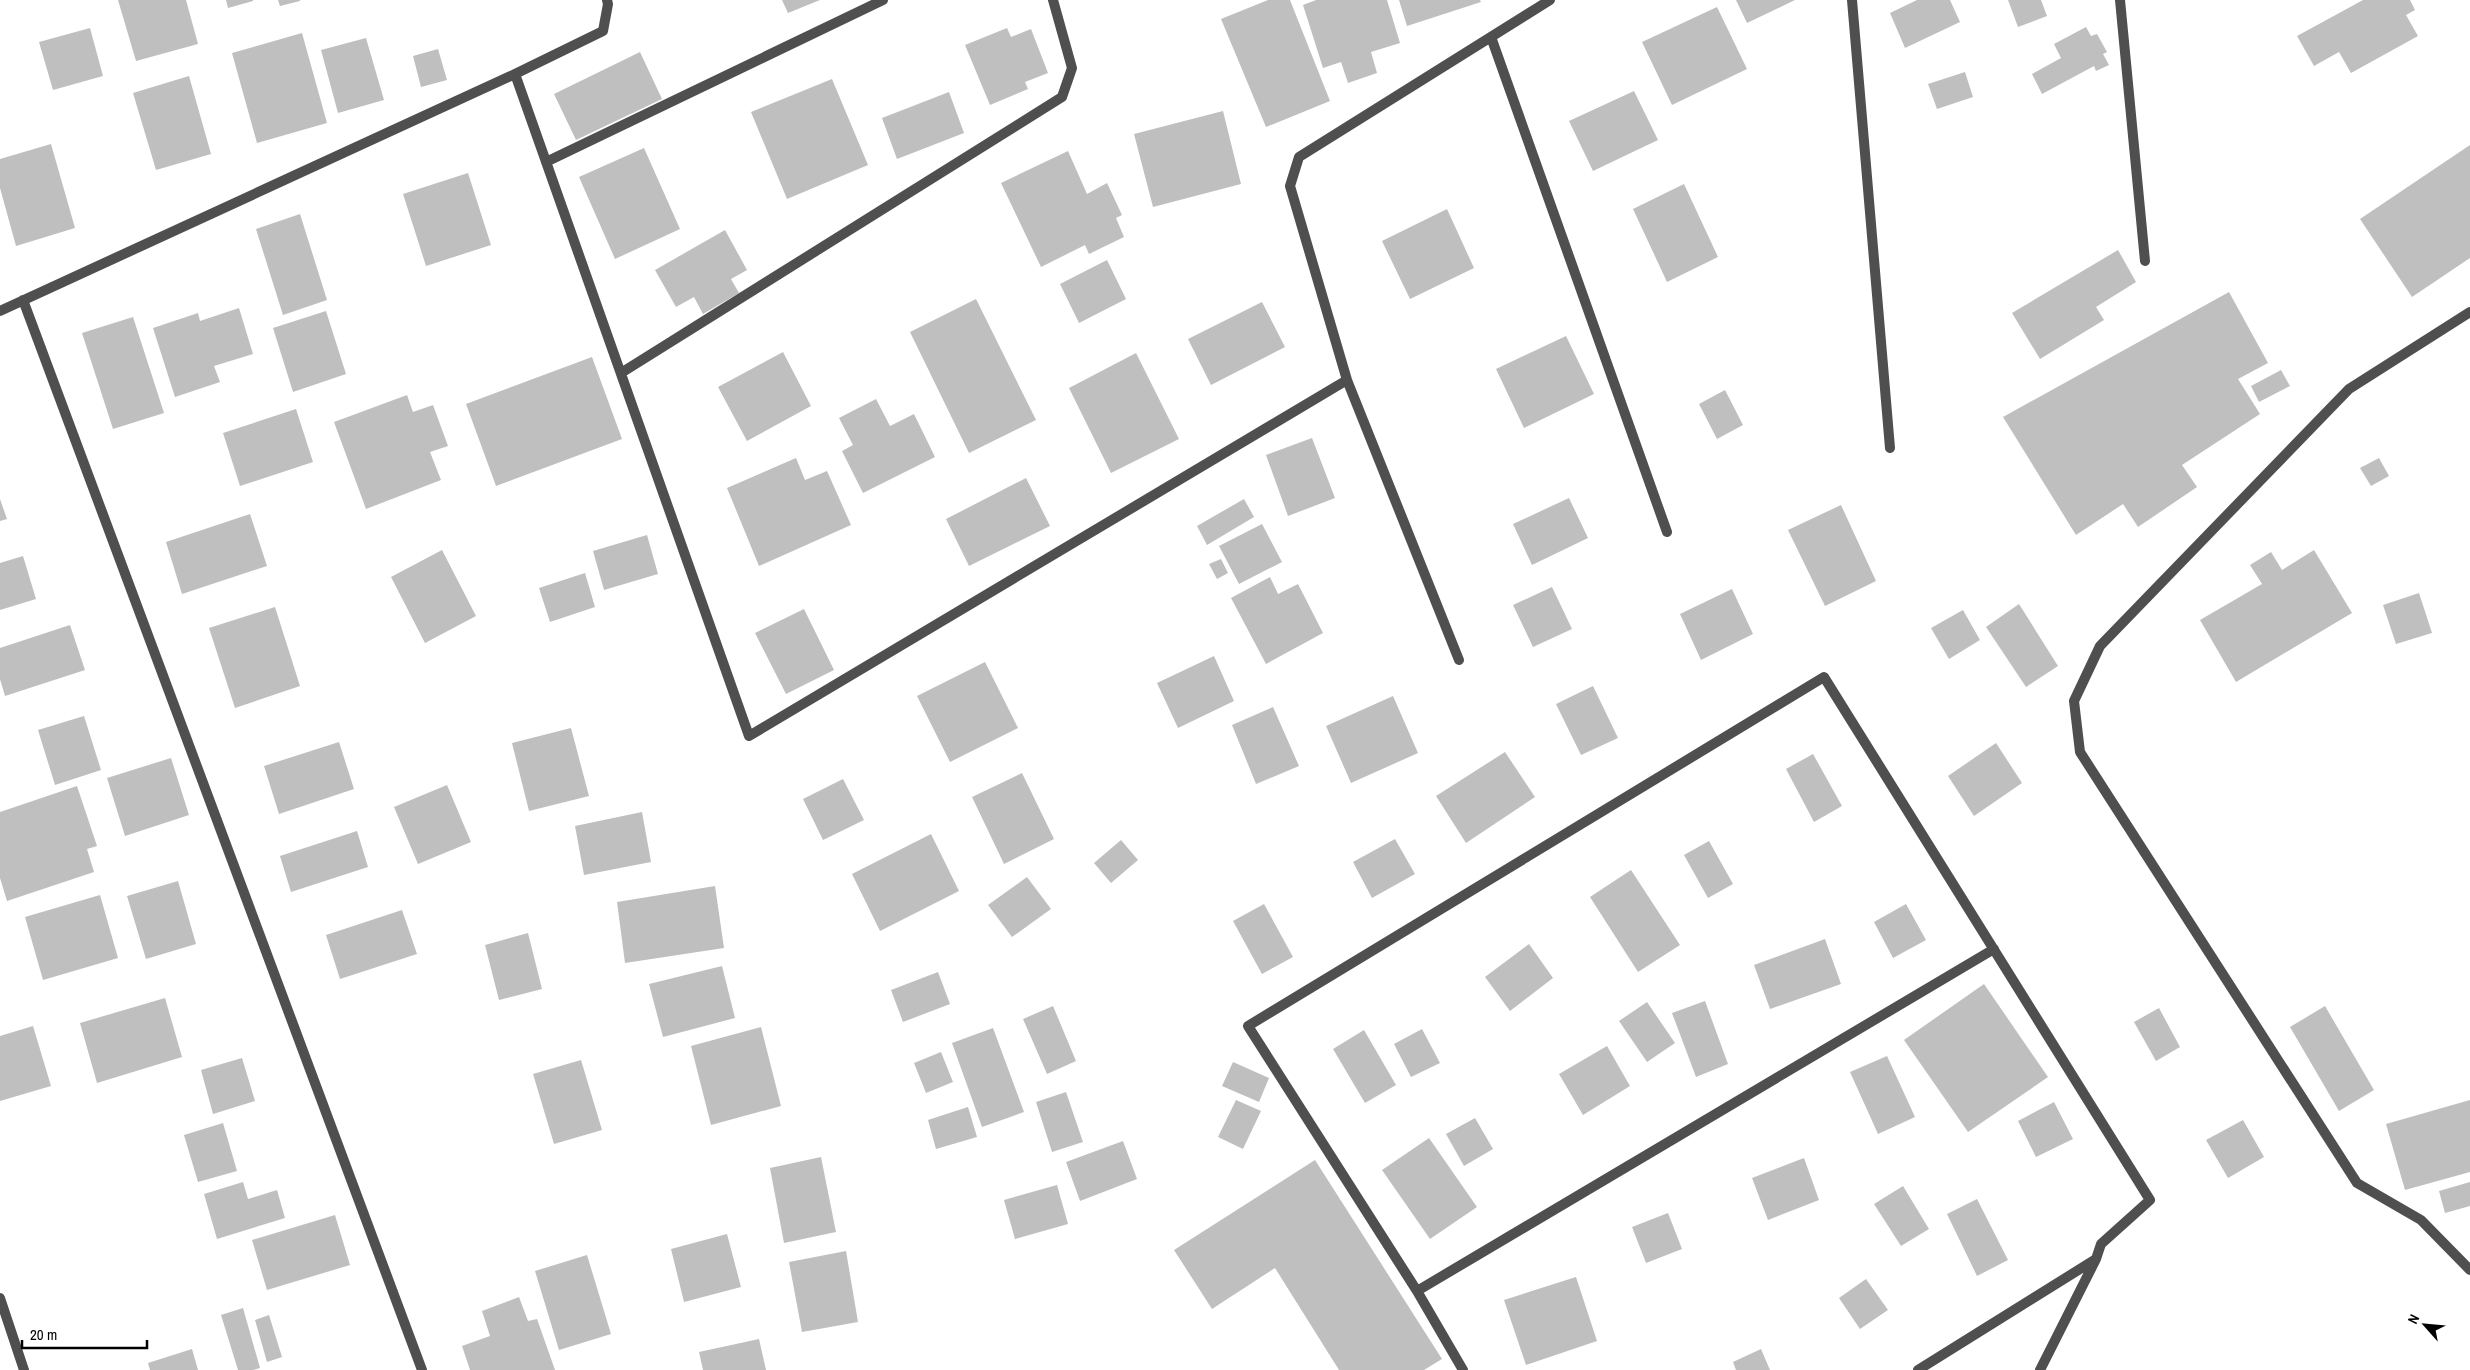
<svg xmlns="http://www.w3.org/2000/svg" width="2470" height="1370" font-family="'Archivo Narrow',sans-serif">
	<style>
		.building { fill: #bfbfbf }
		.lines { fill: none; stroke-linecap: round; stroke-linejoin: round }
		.minor { stroke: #4f4f4f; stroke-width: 10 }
	</style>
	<rect width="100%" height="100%" fill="#fff"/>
	<path class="building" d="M118 0H186L198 44 136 61Z
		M226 0H253V1L228 8Z
		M278 0H300V1L280 6Z
		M782 0H820L788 13Z
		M1268 0H1290L1330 101 1266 127 1221 19Z
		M1316 0H1387L1400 43 1371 52 1377 73 1348 83 1341 62 1323 68 1303 5Z
		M1399 0H1480L1481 2 1407 26Z
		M1736 0H1795L1747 23Z
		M1917 0H1950L1960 22 1905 48 1890 13Z
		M2008 0H2041L2047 16 2018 27Z
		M2363 0H2410L2415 10 2406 15 2418 36 2351 73 2339 52 2314 66 2297 36Z
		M1717 7 1747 69 1672 105 1642 42Z
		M2086 27 2091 36 2097 34 2107 52 2103 54 2109 65 2096 71 2094 66 2042 94 2032 74 2061 58 2054 44Z
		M90 28 103 76 53 90 39 42Z
		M1007 28 1011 37 1031 29 1048 73 1025 82 1028 89 990 105 965 45Z
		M302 33 327 123 257 143 232 53Z
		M366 38 384 100 338 113 321 50Z
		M438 49 447 80 421 87 413 56Z
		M640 52 662 99 576 140 554 94Z
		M1965 72 1973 97 1937 109 1928 84Z
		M189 76 211 154 156 170 133 93Z
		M832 79 868 165 787 199 751 112Z
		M1634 91 1658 140 1593 171 1569 121Z
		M949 92 964 133 897 159 882 118Z
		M1223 111 1241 184 1153 207 1134 134Z
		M51 144 75 228 16 246 0 188V159Z
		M2470 145V258L2412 297 2360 219Z
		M644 148 680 229 615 259 579 177Z
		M1068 151 1087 194 1107 183 1122 215 1116 218 1124 237 1089 254 1085 245 1041 267 1001 183Z
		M468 173 491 245 426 266 403 194Z
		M1684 184 1718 257 1667 282 1633 209Z
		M1447 209 1474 268 1410 299 1382 241Z
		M300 214 327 300 283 315 256 229Z
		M725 230 747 270 731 279 739 293 703 314 694 297 676 307 655 270Z
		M2118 250 2136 282 2096 307 2104 320 2040 359 2012 313Z
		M1107 260 1126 299 1079 323 1060 284Z
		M2229 292 2268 363 2238 379 2260 414 2182 465 2197 487 2138 527 2123 504 2076 535 2003 417Z
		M976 299 1036 420 969 453 910 332Z
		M1262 302 1285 347 1211 385 1188 339Z
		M239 308 253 354 214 366 220 382 175 397 153 328 198 313 200 321Z
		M326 311 346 374 293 392 273 328Z
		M133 317 164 413 113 429 82 333Z
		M1566 336 1594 394 1524 428 1496 369Z
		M783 352 811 406 747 441 718 387Z
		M1136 353 1179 439 1111 473 1069 388Z
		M592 357 622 439 496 486 466 404Z
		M2281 370 2290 386 2259 402 2251 386Z
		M1725 390 1743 425 1717 439 1699 404Z
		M407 395 413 412 433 405 448 446 430 452 441 480 366 509 334 422Z
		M876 399 890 426 914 414 935 457 863 493 842 451 853 445 839 418Z
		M296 409 313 462 240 486 223 433Z
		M1312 438 1335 498 1288 516 1266 455Z
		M796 458 805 480 827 471 851 525 759 566 727 488Z
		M2379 458 2389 476 2371 486 2360 468Z
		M1026 478 1050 526 969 566 946 519Z
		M1569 498 1588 538 1532 565 1513 524Z
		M0 499 7 519 0 521Z
		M1244 499 1254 517 1207 545 1197 526Z
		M1841 505 1876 581 1825 606 1788 530Z
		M250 514 267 566 182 594 166 542Z
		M1262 524 1282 562 1239 584 1219 546Z
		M647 535 658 574 604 590 593 551Z
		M442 550 476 616 425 643 391 577Z
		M2314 550 2352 613 2236 682 2200 620 2262 584 2250 565 2271 552 2282 570Z
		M23 556 36 599 0 610V563Z
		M1221 559 1228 573 1217 579 1209 564Z
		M585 573 595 607 550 622 539 588Z
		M1270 577 1278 594 1298 584 1323 633 1266 664 1231 598Z
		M1552 587 1572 629 1533 647 1513 605Z
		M1732 589 1753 634 1701 660 1680 614Z
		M2419 593 2432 633 2396 644 2383 605Z
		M2019 604 2058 666 2026 687 1986 627Z
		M275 607 300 686 235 708 209 628Z
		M804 609 834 670 786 694 755 633Z
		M1963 610 1980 640 1949 659 1931 628Z
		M70 625 85 670 5 696 0 679V648Z
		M1214 656 1234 701 1178 728 1157 683Z
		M985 662 1018 728 950 762 917 696Z
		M1593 686 1618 738 1581 755 1556 704Z
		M1393 696 1418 753 1351 783 1326 726Z
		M1273 707 1299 766 1256 784 1232 725Z
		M84 716 101 770 55 785 38 730Z
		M571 728 589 796 529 811 512 743Z
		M339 742 354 789 279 814 264 766Z
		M1996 743 2022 783 1974 816 1948 776Z
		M1505 752 1535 797 1466 843 1436 796Z
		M1813 754 1842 806 1814 822 1786 769Z
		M171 758 189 815 125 836 107 778Z
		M1022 773 1054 839 1004 864 972 797Z
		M843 779 864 820 823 840 803 799Z
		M447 785 471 842 418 864 394 807Z
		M77 786 97 846 87 849 94 872 7 901 0 878V812Z
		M642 812 651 862 584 875 575 826Z
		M357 831 368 867 291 892 280 856Z
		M931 834 959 891 880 931 852 874Z
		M1395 839 1415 874 1372 898 1353 862Z
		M1121 840 1138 860 1111 883 1094 863Z
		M1709 841 1733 884 1708 898 1684 855Z
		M1631 870 1680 945 1638 972 1590 897Z
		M1027 877 1051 909 1012 937 988 905Z
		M178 881 196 944 146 959 127 896Z
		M715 886 724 948 625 963 617 902Z
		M100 895 118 958 43 980 25 917Z
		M1264 904 1293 957 1262 974 1233 921Z
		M1906 904 1926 940 1893 958 1874 922Z
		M402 910 417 954 340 979 326 935Z
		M528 933 542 989 499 1000 485 945Z
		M1825 939 1841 984 1770 1009 1754 965Z
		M1529 944 1553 978 1510 1011 1485 977Z
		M722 966 735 1018 663 1037 649 984Z
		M938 972 950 1004 903 1022 891 990Z
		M1984 984 2048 1077 1968 1132 1904 1040Z
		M165 998 182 1057 97 1083 80 1023Z
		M1705 1001 1728 1064 1696 1077 1672 1013Z
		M1647 1002 1675 1043 1647 1062 1619 1021Z
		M1053 1006 1076 1061 1047 1074 1023 1019Z
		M2325 1006 2374 1090 2339 1111 2290 1027Z
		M2159 1008 2180 1047 2156 1061 2134 1022Z
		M33 1026 51 1086 0 1101V1036Z
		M761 1027 781 1106 711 1125 691 1046Z
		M993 1028 1024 1112 982 1127 952 1043Z
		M1422 1029 1440 1063 1411 1077 1394 1044Z
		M1364 1030 1396 1085 1365 1103 1333 1049Z
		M1607 1046 1630 1086 1583 1115 1559 1074Z
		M941 1052 953 1082 926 1093 914 1063Z
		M1887 1056 1915 1117 1878 1134 1850 1072Z
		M242 1058 255 1101 213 1114 201 1070Z
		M581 1060 602 1130 554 1144 533 1074Z
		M1233 1062 1269 1078 1259 1102 1222 1086Z
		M1066 1092 1083 1142 1052 1152 1036 1102Z
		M1236 1100 1261 1111 1243 1149 1218 1137Z
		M2470 1100V1172L2405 1190 2386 1124Z
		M2054 1102 2073 1139 2036 1157 2018 1121Z
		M968 1107 977 1137 936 1149 928 1120Z
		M1475 1118 1493 1149 1464 1166 1446 1134Z
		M2243 1120 2264 1157 2228 1178 2206 1140Z
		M223 1123 237 1171 198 1182 184 1135Z
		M1429 1138 1477 1207 1430 1239 1382 1170Z
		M1123 1141 1137 1179 1080 1201 1066 1162Z
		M821 1157 836 1232 784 1243 770 1168Z
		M1804 1158 1819 1200 1768 1220 1752 1178Z
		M1315 1160 1442 1359 1424 1370H1339L1275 1268 1212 1309 1174 1250Z
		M243 1182 248 1199 277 1190 285 1218 217 1239 204 1194Z
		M2470 1182V1206L2445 1213 2439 1191Z
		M1057 1185 1068 1224 1015 1239 1004 1200Z
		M1903 1186 1929 1229 1901 1246 1874 1204Z
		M1977 1199 2008 1260 1977 1276 1947 1214Z
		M1668 1213 1682 1249 1646 1263 1632 1227Z
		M335 1215 350 1265 267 1290 252 1240Z
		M727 1234 741 1287 684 1302 671 1249Z
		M846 1251 858 1322 802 1332 789 1262Z
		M587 1255 611 1334 559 1350 535 1271Z
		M1576 1277 1597 1341 1526 1365 1504 1300Z
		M1866 1279 1888 1310 1860 1329 1839 1298Z
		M519 1297 528 1321 537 1319 555 1370H470L462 1346 490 1336 482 1311Z
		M243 1308 260 1368 253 1370H238L221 1315Z
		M269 1315 282 1357 267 1362 255 1320Z
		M759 1339 766 1370H703L699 1352Z
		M192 1349 198 1370H150L148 1363Z
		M1761 1349 1770 1370H1736L1733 1362Z"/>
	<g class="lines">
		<path class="minor" d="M607 0 608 4 603 31 515 74 749 736 1347 380 1290 186 1299 157 1550 0
			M1852 0 1890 448
			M2120 0 2145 261
			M1491 37 1667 532
			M546 162 883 0
			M23 300 422 1370
			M0 311 515 74
			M2470 312 2349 389 2100 646 2074 701 2080 752 2357 1183 2421 1220 2470 1270
			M621 373 1062 97 1072 68 1053 0
			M1347 380 1459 660
			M1417 1291 1994 949
			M0 1298 24 1370
			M1463 1370 1417 1291 1248 1026 1824 677 2150 1200 2101 1244 2096 1259 2040 1370
			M1918 1370 2096 1259"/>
	</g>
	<g transform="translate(2425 1325) rotate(297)" stroke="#ffffff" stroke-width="4" paint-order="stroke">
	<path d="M0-4L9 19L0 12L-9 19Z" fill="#000000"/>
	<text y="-8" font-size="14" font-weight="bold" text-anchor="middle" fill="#000000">N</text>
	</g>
	<path d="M22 1340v8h125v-8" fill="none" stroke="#000000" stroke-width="2.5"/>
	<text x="30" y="1340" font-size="15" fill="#000000" stroke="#ffffff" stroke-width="4" paint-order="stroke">20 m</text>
</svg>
